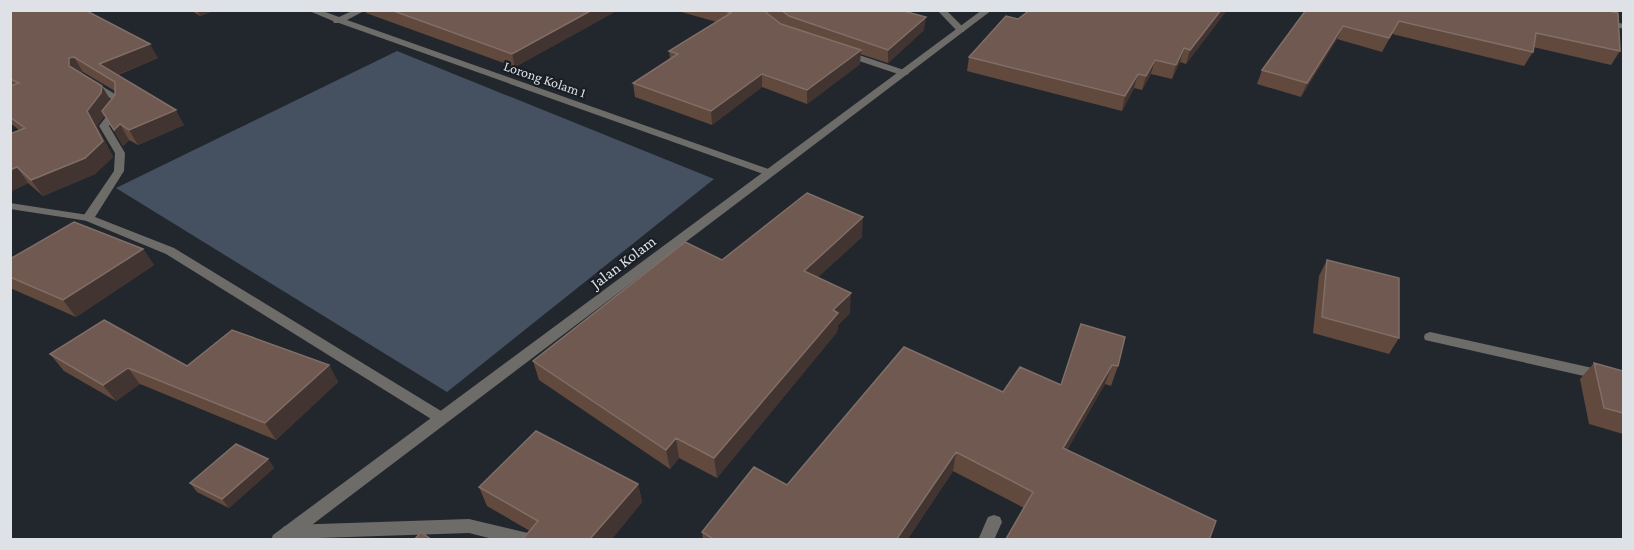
<svg xmlns="http://www.w3.org/2000/svg" width="1634" height="550" font-family="'Crimson Pro',serif">
	<style>
		.green { fill: #455161 }
		.lines { fill: none; stroke-linecap: round; stroke-linejoin: round }
		.service { fill: #6e6c68; fill-rule: evenodd }
		.minor { fill: #6e6c68; fill-rule: evenodd }
		.tertiary { fill: #6e6c68; fill-rule: evenodd }
		.wall { fill: #61493e; fill-rule: evenodd }
		.shaded-wall { fill: #423430 }
		.building { fill: #6f5950; stroke: #806e67; stroke-width: 1.5 }
		.labels { text-anchor: middle; dominant-baseline: central; stroke-width: 4.5; stroke-linejoin: round; paint-order: stroke }
		.far-street-label { font-size: 14px; fill: #dee2e6; stroke: #191e24 }
		.street-label { font-size: 16px; fill: #dee2e6; stroke: #191e24 }
	</style>
	<rect width="100%" height="100%" fill="#22272e"/>
	<path class="green" d="M397 51 714 179 447 392 116 188Z"/>
	<g class="lines">
		<path class="service" d="M10 203 88 215 94 218 88 221 10 209Z
			M994 515 1000 517 1002 522 994 540H978L988 517Z
			M469 519 528 533 534 535 536 540H497L469 533 289 539 283 537 281 532 283 527 289 525Z"/>
		<path class="minor" d="M307 10H320L339 17 354 10H366L347 20 774 171 775 173 770 176 766 175 339 23H334L333 21Z
			M937 10H946L964 28V32H958Z
			M1601 19 1624 24V29L1601 23Z
			M847 51 907 71 909 73 907 75H901L844 56V52Z
			M92 80 123 99 122 109 109 126 125 153 124 171 95 217 174 248 446 414 448 418 446 422 441 424 436 422 166 254 84 220 82 218 114 171 115 153 99 126 112 109 113 100 89 85 87 83Z
			M1430 332 1624 375V385L1425 340 1424 337 1425 334Z"/>
		<path class="tertiary" d="M982 10H992L292 540H271L273 535Z"/>
	</g>
	<path class="wall" d="M10 10 158 58 118 75 184 125 138 145 129 140 123 146 105 115 97 126 113 157 95 174 43 196 28 183 10 192V134L19 130 10 123ZM83 72 115 91V95L110 101 80 73Z
		M190 10H216L200 16Z
		M365 10H618L515 67 366 13Z
		M674 10H763L781 24 783 25 764 10H900L924 30 888 63 860 54V64L807 104 762 87 712 125 635 97 633 83 670 58 669 51 717 22Z
		M1227 10 1186 64 1180 62 1172 79 1151 74 1142 90 1134 88 1122 111 967 71 969 57 1018 19Z
		M1306 10H1605L1620 51 1611 65 1533 47V52L1524 66 1392 34 1382 52 1337 39 1301 97 1257 84 1262 70Z
		M862 237 818 277 850 313 838 325 837 332 717 478 679 458 670 469 539 380 533 361 722 260Z
		M143 249 154 265 76 317 10 288V259Z
		M1327 260 1399 338 1389 354 1313 333 1319 276Z
		M1081 324 1118 366 1111 386 1105 384 1067 450 1209 540H1006L1024 508 953 471 907 540H703L702 532 787 485 1003 392 1061 385Z
		M50 354 187 366 329 365 338 382 276 440 140 384 116 401 64 371Z
		M1594 363 1623 371V434L1589 424 1580 379Z
		M268 459 274 468 229 508 197 492 190 483Z
		M638 484 642 502 611 540H522L530 531 487 506 479 487Z"/>
	<path class="shaded-wall" d="M197 10H216L200 16Z
		M592 10H618L515 67 512 54Z
		M1221 10H1227L1186 64 1190 50Z
		M926 17 924 30 888 63V50Z
		M1343 26 1337 39 1301 97 1307 83Z
		M150 44 158 58 109 78 99 64Z
		M1184 48 1180 62 1172 79 1176 65Z
		M861 50 860 64 807 104V90Z
		M74 57 83 72 78 73 69 66V58Z
		M1155 60 1151 74 1142 90 1146 76Z
		M762 74V87L712 125 711 111Z
		M1138 74 1134 88 1122 111 1125 96Z
		M102 86 111 101 110 108 97 126 113 157 95 174 43 196 31 180 87 111Z
		M176 110 184 125 138 145 129 130Z
		M120 124 129 140 123 146 114 130Z
		M17 167 28 183 10 192V170Z
		M863 217 862 237 804 290V271Z
		M143 249 154 265 76 317 63 300Z
		M851 293 850 313 838 325 837 332 717 478 714 458 833 310Z
		M329 365 338 382 276 440 265 423Z
		M1112 365 1105 384 1057 467 1063 448Z
		M128 368 140 384 116 401 103 385Z
		M676 438 679 458 670 469 666 450Z
		M956 452 953 471 907 540H896Z
		M268 459 274 468 229 508 222 499Z
		M638 484 642 502 611 540H589Z"/>
	<path class="building" d="M10 10H85L150 44 99 64 176 110 129 130 120 124 114 130 102 111 115 95V82L74 57 69 58V66L102 86 101 93 87 111 103 141 85 158 31 180 17 167 10 170V134L25 128 10 117V86L19 83 10 79Z
		M391 10H592L512 54Z
		M722 10H763L781 24 861 50 807 90 762 74 711 111 633 83 678 54 669 51 731 13Z
		M781 10H900L926 17 888 50 789 16Z
		M1030 10H1221L1190 50 1184 48 1176 65 1155 60 1146 76 1138 74 1125 96 969 57 1006 16 1018 19Z
		M1306 10H1605L1618 13 1620 51 1536 33 1533 52 1399 21 1389 38 1343 26 1307 83 1262 70Z
		M807 193 863 217 804 271 851 293 833 310 838 313 714 458 676 438 666 450 533 361 685 242 722 260Z
		M74 222 143 249 63 300 10 277V259Z
		M1327 260 1399 278V338L1322 317Z
		M104 320 187 366 232 330 329 365 265 423 128 368 103 385 50 354Z
		M1081 324 1125 337 1118 366 1112 365 1063 448 1216 521 1209 540H1008L1006 539 1033 492 956 452 896 540H715L702 532 754 467 787 485 904 347 1003 392 1020 367 1061 385Z
		M1594 363 1623 371V413L1604 408Z
		M536 431 638 484 589 540H522L538 521 479 487Z
		M236 444 268 459 222 499 190 483Z
		M421 532 432 540H414Z"/>
	<g class="labels">
		<g class="far-street-label">
			<text transform="translate(545 79) rotate(19)">Lorong Kolam 1</text>
		</g>
		<g class="street-label">
			<text transform="translate(623 262) rotate(-37)">Jalan Kolam</text>
		</g>
	</g>
	<rect width="1634" height="550" fill="none" stroke="#dee2e6" stroke-width="24"/>
</svg>
